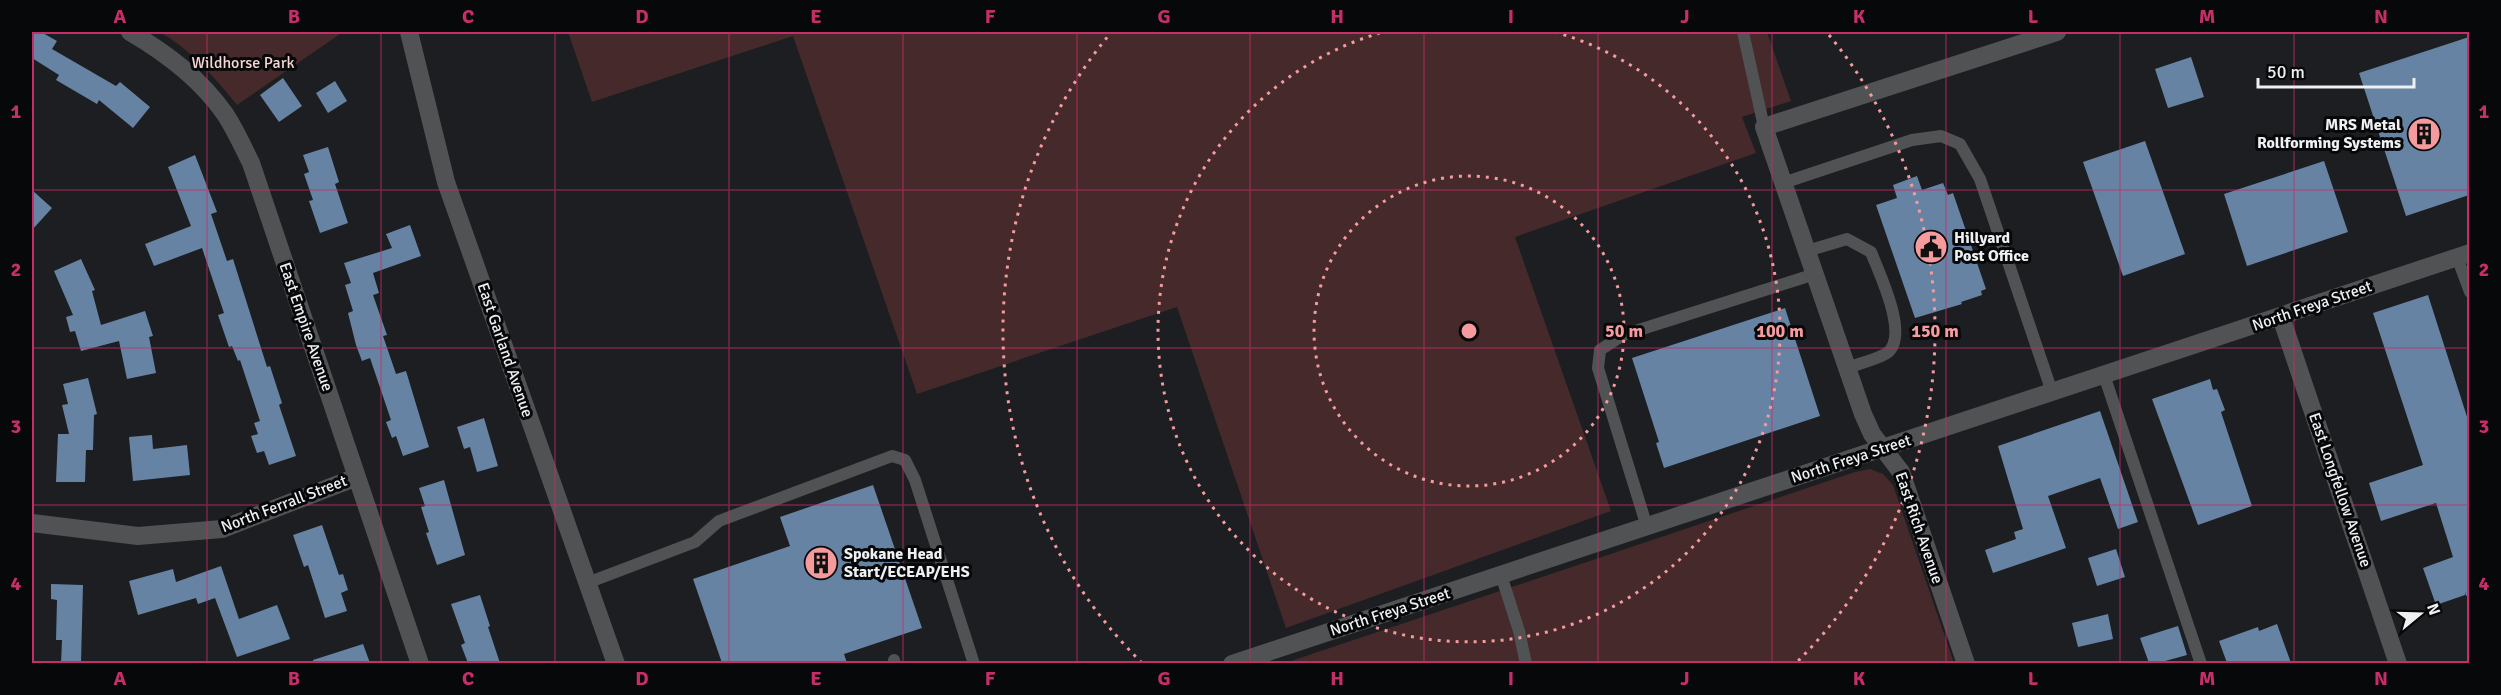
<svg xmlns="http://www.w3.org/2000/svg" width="2501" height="695" font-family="Signika,sans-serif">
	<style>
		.green { fill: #46292a }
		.building { fill: #6783a4 }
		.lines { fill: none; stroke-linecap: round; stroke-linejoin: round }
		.service { stroke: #515254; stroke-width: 12 }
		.minor { stroke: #515254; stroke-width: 18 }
		.tertiary { stroke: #515254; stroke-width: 18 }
		.grid { fill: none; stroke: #c62e6a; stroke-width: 1.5; stroke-opacity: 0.55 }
		.ring { fill: none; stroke: #f59b9e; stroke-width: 3; stroke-dasharray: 3 6 }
		.labels { text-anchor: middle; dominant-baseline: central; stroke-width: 6; stroke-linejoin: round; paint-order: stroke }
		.park-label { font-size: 16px; fill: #f6d6d6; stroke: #070809 }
		.poi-label { font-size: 16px; font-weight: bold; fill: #eef0f2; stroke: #070809; text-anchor: start }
		.street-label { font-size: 16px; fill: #eef0f2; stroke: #070809 }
		.centre { fill: #f59b9e; stroke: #070809; stroke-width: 3 }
		.ring-label { font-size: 18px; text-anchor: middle; font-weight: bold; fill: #f59b9e; stroke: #070809; stroke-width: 6; stroke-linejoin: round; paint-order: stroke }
		.neatline { fill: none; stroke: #c62e6a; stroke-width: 2 }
		.grid-label { font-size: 20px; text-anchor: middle; font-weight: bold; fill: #c62e6a }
	</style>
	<rect width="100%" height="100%" fill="#1c1e21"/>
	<path class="green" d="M160 32H343L237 105C214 77 191 50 160 32Z
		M568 32H1767L1791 101 1742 117 1756 153 1515 237 1611 511 1286 628 1177 307 917 394 793 36 592 102Z
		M1870 469 1883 474 1893 485 1954 663 1282 664 1855 472Z"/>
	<path class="building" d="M32 32H41L57 41 52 49 116 86 120 82 150 107 133 128 99 100 97 104 56 80 59 75 32 58Z
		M2469 37V195L2406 216 2359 73Z
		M2191 57 2204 97 2168 108 2155 69Z
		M283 78 302 106 279 122 260 95Z
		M335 81 347 101 328 113 316 93Z
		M2145 141 2185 254 2123 276 2083 162Z
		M328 147 339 182 335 184 348 223 320 233 309 201 313 200 304 174 309 172 303 155Z
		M195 155 217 212 211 214 227 261 233 259 267 367 270 366 282 403 279 405 296 456 269 465 264 451 257 453 251 436 258 434 254 423 260 421 240 360 238 361 232 346 229 347 218 315 224 313 202 248 154 266 145 244 191 226 168 167Z
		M2324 161 2348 232 2247 266 2224 194Z
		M1917 176 1922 190 1943 183 1948 195 1953 193 1986 289 1981 291 1982 295 1961 302 1962 304 1915 318 1876 205 1897 198 1893 185Z
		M32 190 52 208 32 230Z
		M410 225 421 256 373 273 379 293 373 295 387 335 383 336 396 374 406 371 429 447 403 456 396 436 392 438 386 422 391 420 370 358 362 361 356 345 348 313 353 311 345 285 351 283 344 263 392 248 386 234Z
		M81 259 95 290 92 291 101 325 145 311 153 336 149 337 156 373 127 379 119 341 81 351 75 331 70 332 66 317 73 315 54 271Z
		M2428 295 2469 423V595L2466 596 2465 592V595L2436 605 2423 568 2453 557 2436 503 2381 521 2369 483 2423 465 2373 313Z
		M1785 308 1820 416 1664 468 1656 443 1659 442 1632 358Z
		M88 378 97 414 94 415 93 450H86L85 482H56L58 434H69L62 405 68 404 63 384Z
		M2210 379 2213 390 2217 389 2225 410 2221 412 2252 506 2198 525 2152 399Z
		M2100 411 2138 522 2118 529 2100 478 2048 496 2066 548 1993 573 1985 550 2016 539 2014 532 2023 529 1998 446Z
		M484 418 498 466 477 472 470 447 464 449 457 427Z
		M152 435 153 449 187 445 190 475 133 481 129 437Z
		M444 480 465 555 437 565 426 533 429 532 421 507 425 506 419 488Z
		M873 485 922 628 844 654 847 663H722L693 579 790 546 780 517Z
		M322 525 339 575 343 574 348 590 341 593 347 611 325 618 308 565 304 567 293 535Z
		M2116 549 2125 577 2097 586 2088 558Z
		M221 566 239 619 277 605 290 639 237 657 215 598 198 604 196 598 138 615 129 581 173 569 176 582Z
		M51 584 83 585 81 663H61L62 640H56L57 600 51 599Z
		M480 595 490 626 488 627 500 663H468L461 645 465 643 451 604Z
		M2108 614 2113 639 2078 647 2072 623Z
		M2277 624 2291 663H2227L2219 641 2258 627 2259 631Z
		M2178 626 2187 655 2158 663H2149L2140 638Z
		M363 644 370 663H313V660Z"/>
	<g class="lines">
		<path class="service" d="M1743 32 1764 127
			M1783 183 1912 140 1941 136 1960 144 1980 179 2052 392
			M1807 251 1847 239 1871 252C1879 273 1910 336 1887 353 1876 360 1860 363 1847 368
			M2457 257 2470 292
			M2104 375 2201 664
			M1647 527 1598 368 1600 350 1623 335 1815 274
			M1501 575 1519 631 1526 664
			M587 583 695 542 719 521 892 456 905 460 915 480 974 664
			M894 660 895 664"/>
		<path class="minor" d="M130 32C166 53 200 78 225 114 235 129 243 147 251 163L420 664
			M409 32 446 182 616 664
			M2281 317 2398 664
			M32 523 138 536 222 529 357 477
			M1966 664 1901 472 1872 434 1863 414 1764 127 2057 32"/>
		<path class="tertiary" d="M1232 664 2470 253"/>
	</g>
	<path class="grid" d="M207 32V664M381 32V664M555 32V664M729 32V664M903 32V664M1077 32V664M1250 32V664M1424 32V664M1598 32V664M1772 32V664M1946 32V664M2120 32V664M2294 32V664M32 190H2470M32 348H2470M32 505H2470"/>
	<g class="ring">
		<circle cx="1469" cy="331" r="155"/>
		<path d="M1555 32A311 311 0 1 1 1383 32"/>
		<path d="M1142 663A466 466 0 0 1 1109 35M1829 35A466 466 0 0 1 1796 663"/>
	</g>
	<defs>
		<symbol id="building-disc" viewBox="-11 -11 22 22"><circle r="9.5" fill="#f59b9e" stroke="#070809"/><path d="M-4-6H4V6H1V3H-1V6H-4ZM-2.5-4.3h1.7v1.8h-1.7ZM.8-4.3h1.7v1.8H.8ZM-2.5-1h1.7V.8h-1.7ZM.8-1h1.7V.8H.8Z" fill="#111"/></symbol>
		<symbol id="civic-disc" viewBox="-11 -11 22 22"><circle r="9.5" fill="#f59b9e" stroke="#070809"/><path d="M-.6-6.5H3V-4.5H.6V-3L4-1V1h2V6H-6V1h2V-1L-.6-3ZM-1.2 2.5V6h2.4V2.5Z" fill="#111"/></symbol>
	</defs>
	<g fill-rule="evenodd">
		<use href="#building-disc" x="2405" y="115" width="38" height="38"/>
		<use href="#civic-disc" x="1912" y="228" width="38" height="38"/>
		<use href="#building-disc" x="802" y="544" width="38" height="38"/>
	</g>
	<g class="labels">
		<g class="park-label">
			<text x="243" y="63">Wildhorse Park</text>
		</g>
		<g class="poi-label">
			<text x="2401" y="125" text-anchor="end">MRS Metal<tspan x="2401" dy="18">Rollforming Systems</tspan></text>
			<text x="1954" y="238">Hillyard<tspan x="1954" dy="18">Post Office</tspan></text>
			<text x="844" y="554">Spokane Head<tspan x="844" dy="18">Start/ECEAP/EHS</tspan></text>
		</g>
		<g class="street-label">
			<text transform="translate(2312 306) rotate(-19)">North Freya Street</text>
			<text transform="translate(306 327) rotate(71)">East Empire Avenue</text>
			<text transform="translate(505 350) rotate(71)">East Garland Avenue</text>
			<text transform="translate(1851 459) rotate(-18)">North Freya Street</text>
			<text transform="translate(2340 490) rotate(71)">East Longfellow Avenue</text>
			<text transform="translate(284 504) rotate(-21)">North Ferrall Street</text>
			<text transform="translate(1919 528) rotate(71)">East Rich Avenue</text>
			<text transform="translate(1390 612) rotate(-18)">North Freya Street</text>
		</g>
	</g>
	<circle cx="1469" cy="331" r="9" class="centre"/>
	<g class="ring-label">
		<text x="1624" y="337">50 m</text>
		<text x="1780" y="337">100 m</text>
		<text x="1935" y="337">150 m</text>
	</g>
	<rect width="2501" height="695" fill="none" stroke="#070809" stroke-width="66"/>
	<g transform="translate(2420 614) rotate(71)" stroke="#070809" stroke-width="4.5" paint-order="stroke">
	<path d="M0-4.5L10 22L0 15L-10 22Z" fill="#eef0f2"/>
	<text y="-9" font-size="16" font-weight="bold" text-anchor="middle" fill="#eef0f2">N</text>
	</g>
	<path d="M2258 78v9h156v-9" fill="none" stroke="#eef0f2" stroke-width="3"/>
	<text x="2267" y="78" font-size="18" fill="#eef0f2" stroke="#070809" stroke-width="4.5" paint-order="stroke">50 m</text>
	<rect x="33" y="33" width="2435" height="629" class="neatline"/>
	<g class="grid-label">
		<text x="120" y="23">A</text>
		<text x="294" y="23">B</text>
		<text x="468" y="23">C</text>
		<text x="642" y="23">D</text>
		<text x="816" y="23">E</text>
		<text x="990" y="23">F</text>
		<text x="1164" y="23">G</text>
		<text x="1337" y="23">H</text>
		<text x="1511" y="23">I</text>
		<text x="1685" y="23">J</text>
		<text x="1859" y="23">K</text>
		<text x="2033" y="23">L</text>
		<text x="2207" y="23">M</text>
		<text x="2381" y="23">N</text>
		<text x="16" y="118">1</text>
		<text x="2484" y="118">1</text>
		<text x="16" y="276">2</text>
		<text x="2484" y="276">2</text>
		<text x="16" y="433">3</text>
		<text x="2484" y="433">3</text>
		<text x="16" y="590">4</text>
		<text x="2484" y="590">4</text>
		<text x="120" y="685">A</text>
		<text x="294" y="685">B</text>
		<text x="468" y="685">C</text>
		<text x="642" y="685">D</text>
		<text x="816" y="685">E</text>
		<text x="990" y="685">F</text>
		<text x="1164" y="685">G</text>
		<text x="1337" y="685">H</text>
		<text x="1511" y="685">I</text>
		<text x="1685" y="685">J</text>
		<text x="1859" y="685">K</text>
		<text x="2033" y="685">L</text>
		<text x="2207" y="685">M</text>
		<text x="2381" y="685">N</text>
	</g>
</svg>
